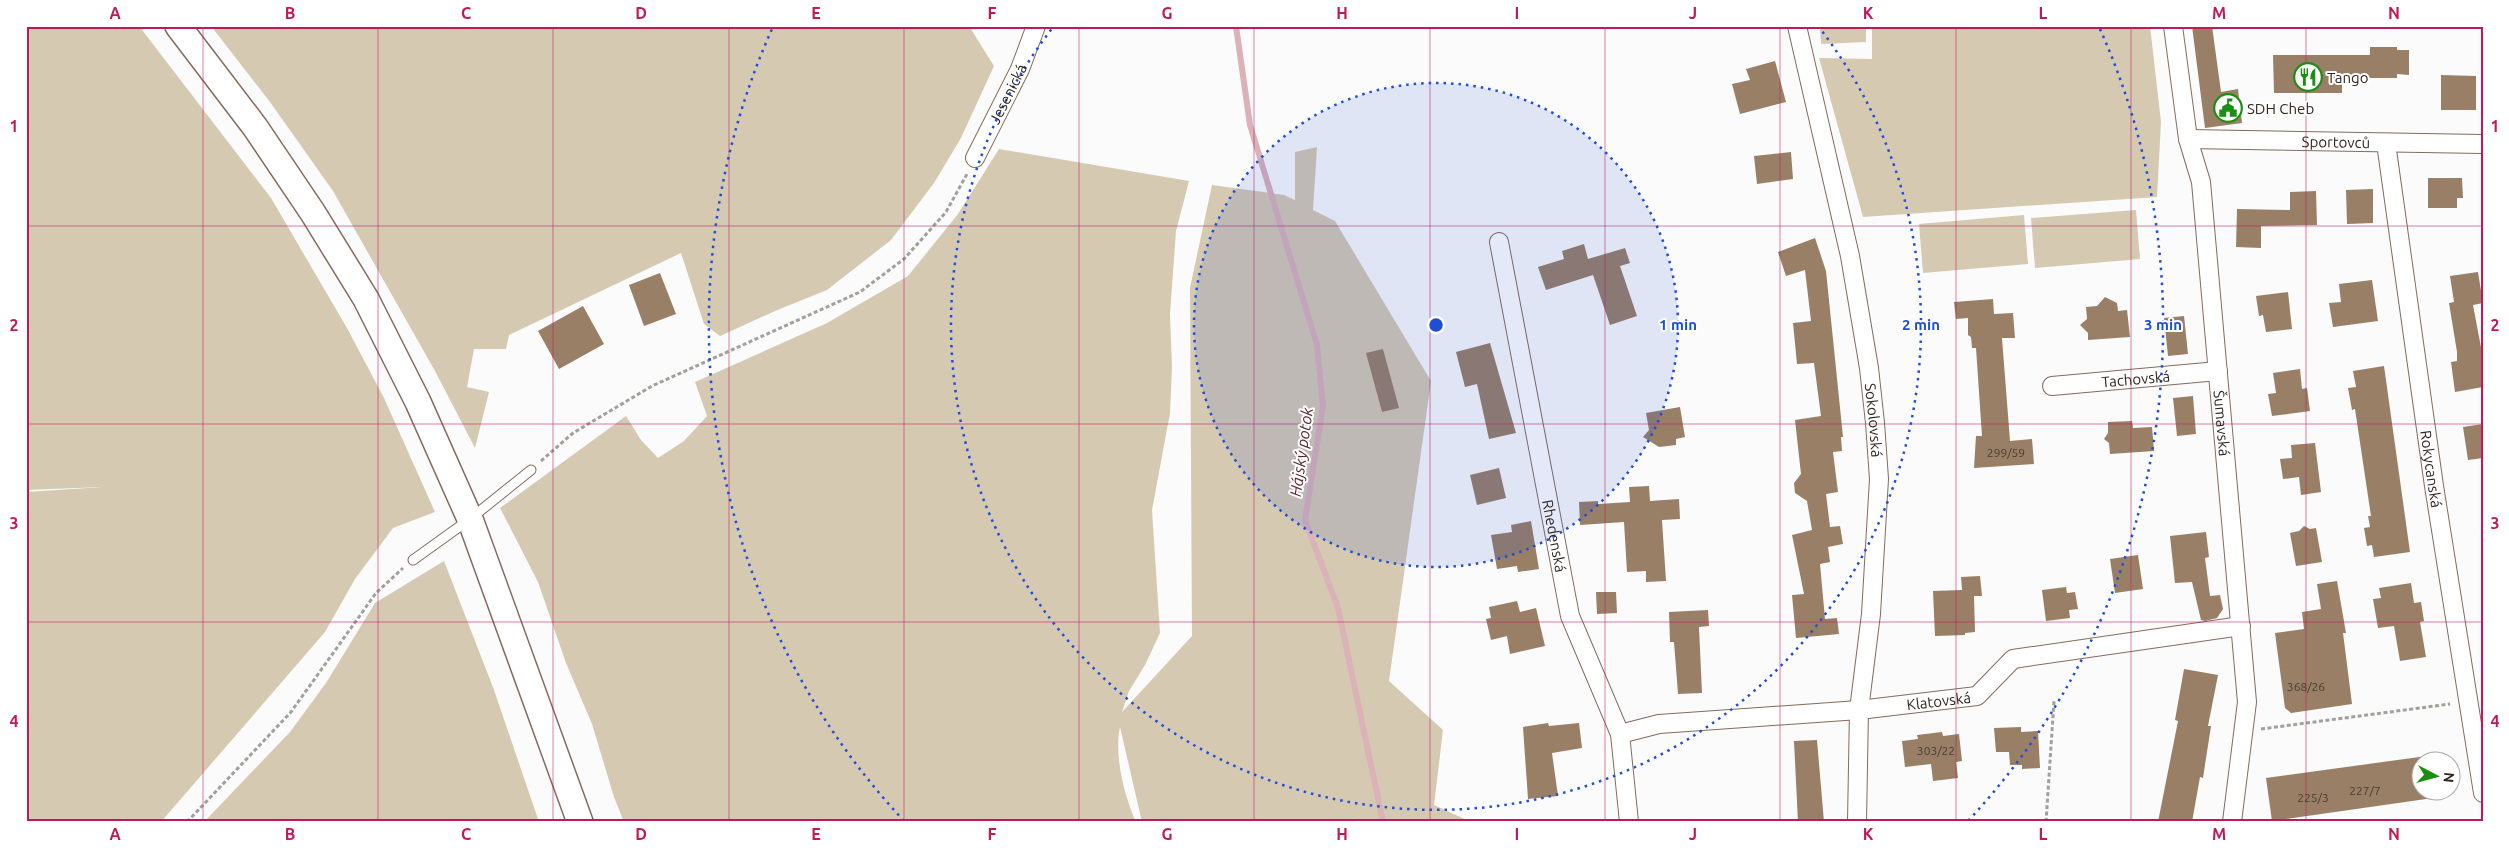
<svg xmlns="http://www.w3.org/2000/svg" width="2509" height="848" font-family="Ubuntu,sans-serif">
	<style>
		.green { fill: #d5c9b2 }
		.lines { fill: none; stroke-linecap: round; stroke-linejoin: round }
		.stream { stroke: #dab2b8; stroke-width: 6 }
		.building { fill: #987f66 }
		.service-casing { stroke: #856a5d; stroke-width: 11 }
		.minor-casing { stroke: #856a5d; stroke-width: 20 }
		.secondary-casing { stroke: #856a5d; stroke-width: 28 }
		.path { stroke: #a39f9c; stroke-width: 3; stroke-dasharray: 4 2.5; stroke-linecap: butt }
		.service { stroke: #fff; stroke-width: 9 }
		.minor { stroke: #fff; stroke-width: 18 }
		.secondary { stroke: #fff; stroke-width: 25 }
		.grid { fill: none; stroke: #c2185b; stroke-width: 1; stroke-opacity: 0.55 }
		.ring { fill: none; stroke: #1d4ed8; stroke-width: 2.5; stroke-dasharray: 2.5 5 }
		.labels { text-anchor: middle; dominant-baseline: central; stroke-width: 4; stroke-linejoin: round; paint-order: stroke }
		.number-label { font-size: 12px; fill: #4a3c31 }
		.poi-label { font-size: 15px; fill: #30251f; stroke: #fff; text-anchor: start }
		.street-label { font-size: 15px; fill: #30251f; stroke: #fff }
		.water-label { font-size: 16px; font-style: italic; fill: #5a2632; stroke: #fff }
		.centre { fill: #1d4ed8; stroke: #fff; stroke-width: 2.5 }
		.ring-label { font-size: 15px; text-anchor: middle; font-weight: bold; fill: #1d4ed8; stroke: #fff; stroke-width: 4; stroke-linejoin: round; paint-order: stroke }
		.neatline { fill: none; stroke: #c2185b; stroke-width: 2 }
		.grid-label { font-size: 16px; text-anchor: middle; font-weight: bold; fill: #c2185b }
	</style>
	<rect width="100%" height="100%" fill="#fbfbfb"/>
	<path class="green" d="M26 26H139L271 198 347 328 384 398 435 512 393 528 355 579 325 632 161 822H26V492L103 487 26 490Z
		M211 26H969L994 66 961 138 934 183 891 240 827 290 775 311 720 336 704 324 681 253 509 335 506 349H474L467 387 489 392 475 448 435 371 333 191 270 102Z
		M1820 26H1866V42L1821 44Z
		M1872 26H2150L2161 122 2157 197 1863 217 1819 58 1872 59Z
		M1317 147 1313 210 1335 221 1431 381 1389 681 1443 730 1434 805 1471 822H1142L1120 727C1114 756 1124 795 1136 822H624L614 797 592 724 566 663 538 582 500 508 626 416 641 440 658 458 684 441 707 416 695 382 827 323 908 276 958 214 999 149 1189 181 1176 231 1170 314 1172 367 1170 413 1152 510 1160 633 1145 665 1129 691 1122 712 1192 636 1190 288 1212 185 1284 195 1295 200V152Z
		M2136 210 2140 259 2035 268 2031 218Z
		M2024 215 2028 264 1923 273 1919 224Z
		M444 561 494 690 539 822H204L290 732 326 683 375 603Z"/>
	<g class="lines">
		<path class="stream" d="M1236 26 1250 125 1317 345 1323 406 1305 520 1338 608 1383 822"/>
	</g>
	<path class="building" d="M2192 26H2212L2221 92 2238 89 2242 123 2205 128Z
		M2370 47H2397V50H2409V75L2397 74V78H2342V93H2274L2273 55H2370Z
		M1775 61 1786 102 1740 114 1732 84 1750 80 1746 69Z
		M2441 75 2476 76V110H2441Z
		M1791 152 1793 179 1757 184 1754 156Z
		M2428 178H2462L2463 198H2457V208H2428Z
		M2373 189V223L2347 224 2346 190Z
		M2316 191 2317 225 2261 226V248L2236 247 2237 209 2290 210V192Z
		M1815 238 1826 271 1843 437H1841L1842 451 1833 452 1838 492 1826 494 1830 527 1840 526 1843 544 1828 547 1830 562 1820 564 1825 619 1837 618 1839 634 1796 638 1792 595 1804 594 1792 535 1812 530 1807 501 1795 493 1794 483 1801 474 1795 420 1821 416 1814 363 1797 364 1793 323 1811 321 1805 270 1786 276 1778 252Z
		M1584 244 1588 259 1625 248 1630 263 1620 266 1637 316 1610 325 1593 275 1546 290 1538 267 1564 259 1562 251Z
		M2478 272 2483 303 2473 305 2483 358V387L2455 392 2451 362 2457 361V352L2449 303 2454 302 2450 276Z
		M660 273 676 314 644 326 629 285Z
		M2372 280 2378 321 2333 327 2329 303 2341 302 2339 284Z
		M2288 292 2292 329 2266 332 2263 315 2259 316 2256 296Z
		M2105 297 2117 303 2118 311 2127 310 2130 337 2088 340V333L2080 325 2087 319 2086 307 2097 306Z
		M1993 299 1994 314 2013 313 2015 338H2002L2010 441 2032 439 2034 464 1974 468 1976 436H1982L1976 348H1972L1971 337 1968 335V318L1956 319 1954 302Z
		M583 306 604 344 559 369 538 331Z
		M2184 316 2188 354 2168 356 2164 318Z
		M1490 343 1516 433 1489 439 1477 384 1465 387 1456 352Z
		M1383 349 1399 408 1382 412 1366 353Z
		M2384 366 2410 552 2374 557 2372 545 2367 546 2364 528 2370 527 2368 516H2371L2355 409 2352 410 2348 388 2356 387 2353 371Z
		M2300 369 2302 389 2307 388 2310 411 2272 416 2268 394 2276 393 2273 373Z
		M2193 396 2196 434 2177 436 2173 398Z
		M1680 407 1685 437 1676 439V445L1659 447 1643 437 1649 430 1646 413Z
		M2132 421 2133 428 2152 427 2154 451 2110 454 2109 443 2104 439 2108 433V422Z
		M2483 424V458L2468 460 2463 427Z
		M2315 443 2321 492 2301 495 2299 477 2283 479 2280 459 2292 458 2291 445Z
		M1499 468 1506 498 1477 505 1470 475Z
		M1649 486 1650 501 1679 499 1680 519 1662 520 1666 581 1646 582V571L1627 572 1624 522 1580 525 1579 502 1598 501V504L1630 502 1629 487Z
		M1531 521 1539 569 1518 572 1517 566 1497 569 1491 535 1512 532 1511 525Z
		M2304 526 2310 529 2316 528 2322 562 2296 566 2290 533 2299 531Z
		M2206 532 2209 557 2205 558 2210 596 2220 595 2223 609 2217 618 2205 621 2201 620 2192 582 2175 583 2170 536Z
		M2138 555 2143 589 2115 593 2110 559Z
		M1980 576 1982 596H1974L1975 632 1965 633V635L1935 636 1933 591 1962 590 1961 577Z
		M2337 581 2346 633H2343L2352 704 2291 713 2285 708 2275 633 2304 629 2302 612 2321 609 2317 584Z
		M2411 583 2414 603 2421 602 2424 621 2420 622 2426 657 2400 661 2394 626 2378 628 2373 599 2381 598 2379 588Z
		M2066 587 2067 593 2075 592 2078 609 2069 610 2070 618 2046 621 2042 590Z
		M1596 592H1616L1617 613 1597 614Z
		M1517 601 1520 612 1536 608 1545 646 1510 654 1507 636 1491 640 1486 619 1491 618 1489 607Z
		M1708 610 1709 626 1699 627 1702 693 1678 694 1674 642H1670L1669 612Z
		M2184 669 2218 675 2208 726H2211L2203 778 2200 777 2192 822H2158L2178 721 2175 720Z
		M1548 723 1549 726 1579 723 1582 748 1552 753 1558 796 1528 799 1523 727Z
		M2021 727V732L2038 731 2040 768 2022 769V765H2010L2009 752H1996L1994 728Z
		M1942 732 1943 736 1959 734 1962 761 1956 762 1958 778 1933 781 1931 764 1905 767 1902 741 1918 739 1917 735Z
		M1817 740 1824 822H1798L1794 741Z
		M2434 755 2435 760H2422V790H2439L2440 797 2272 821 2266 778Z"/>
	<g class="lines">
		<defs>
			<path id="service" d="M413 560 470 519 531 470"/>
			<g id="minor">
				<path id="s1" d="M1797 26 1850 256 1869 368 1875 423 1879 479 1871 614 1859 710 1857 822"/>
				<path id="s2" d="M2173 26 2188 139 2201 182 2247 702 2232 822"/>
				<path id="s3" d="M2188 139 2483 144"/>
				<path id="s4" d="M2386 143 2434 486 2483 793"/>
				<path id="s5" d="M975 158 1020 69 1036 26"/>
				<path id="s6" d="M1499 242 1570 616 1620 734 1629 822"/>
				<path id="s7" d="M2052 386 2218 371"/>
				<path id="s8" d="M1620 734 1659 724 1859 710 1977 696 2013 659 2241 626"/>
			</g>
			<path id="secondary" d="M178 26 255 127 313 213 366 299 418 402 470 519 580 822"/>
		</defs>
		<use href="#service" class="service-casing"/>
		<use href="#minor" class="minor-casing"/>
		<use href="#secondary" class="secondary-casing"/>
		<path class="path" d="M541 461 573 433 652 386 860 292 904 259 946 212 967 174
			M2261 729 2450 704
			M187 822 291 712 376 593 403 568
			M2046 822 2054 701"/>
		<use href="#service" class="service"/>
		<use href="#minor" class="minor"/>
		<use href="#secondary" class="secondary"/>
	</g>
	<path class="grid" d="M203 26V822M378 26V822M553 26V822M729 26V822M904 26V822M1079 26V822M1254 26V822M1430 26V822M1605 26V822M1780 26V822M1956 26V822M2131 26V822M2306 26V822M26 226H2483M26 424H2483M26 622H2483"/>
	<circle cx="1436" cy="325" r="242" fill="#1d4ed8" fill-opacity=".12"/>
	<g class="ring">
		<circle cx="1436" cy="325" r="242"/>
		<path d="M1818 26A485 485 0 1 1 1054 26"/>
		<path d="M904 821A727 727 0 0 1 772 29M2100 29A727 727 0 0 1 1968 821"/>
	</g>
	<defs>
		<symbol id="restaurant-ring" viewBox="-11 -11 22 22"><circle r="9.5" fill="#fff" stroke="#1d8e14" stroke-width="1.5"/><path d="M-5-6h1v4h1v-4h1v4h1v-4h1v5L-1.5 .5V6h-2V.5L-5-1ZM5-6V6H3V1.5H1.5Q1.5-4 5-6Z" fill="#1d8e14"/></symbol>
		<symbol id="civic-ring" viewBox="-11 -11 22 22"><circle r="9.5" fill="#fff" stroke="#1d8e14" stroke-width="1.5"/><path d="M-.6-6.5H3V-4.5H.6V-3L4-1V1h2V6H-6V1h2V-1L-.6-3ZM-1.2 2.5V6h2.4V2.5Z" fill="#1d8e14"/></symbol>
	</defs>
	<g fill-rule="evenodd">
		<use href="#restaurant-ring" x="2292" y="61" width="32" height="32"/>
		<use href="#civic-ring" x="2212" y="92" width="32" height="32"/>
	</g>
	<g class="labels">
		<g class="number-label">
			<text x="2006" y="452">299/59</text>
			<text x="2306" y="686">368/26</text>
			<text x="1936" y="750">303/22</text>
			<text x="2365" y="790">227/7</text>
			<text x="2313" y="797">225/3</text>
		</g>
		<g class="poi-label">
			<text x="2327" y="77">Tango</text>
			<text x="2247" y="108">SDH Cheb</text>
		</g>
		<g class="street-label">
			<text stroke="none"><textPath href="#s5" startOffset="72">Jesenická</textPath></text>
			<text stroke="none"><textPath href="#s3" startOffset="148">Sportovců</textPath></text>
			<text stroke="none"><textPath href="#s7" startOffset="84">Tachovská</textPath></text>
			<text stroke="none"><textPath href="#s1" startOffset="402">Sokolovská</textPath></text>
			<text stroke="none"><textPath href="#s2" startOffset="401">Šumavská</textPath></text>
			<text stroke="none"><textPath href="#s4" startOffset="329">Rokycanská</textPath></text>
			<text stroke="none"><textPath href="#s6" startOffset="299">Rhedenská</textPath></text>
			<text stroke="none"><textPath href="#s8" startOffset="321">Klatovská</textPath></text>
		</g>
		<g class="water-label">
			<text transform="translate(1301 452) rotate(-82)">Hájský potok</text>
		</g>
	</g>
	<circle cx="1436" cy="325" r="8" class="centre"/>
	<g class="ring-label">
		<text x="1678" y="330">1 min</text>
		<text x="1921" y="330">2 min</text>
		<text x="2163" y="330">3 min</text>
	</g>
	<rect width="2509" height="848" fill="none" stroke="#ffffff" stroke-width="55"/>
	<g transform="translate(2436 776) rotate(96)"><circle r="24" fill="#ffffff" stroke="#aca8a5"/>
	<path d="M0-4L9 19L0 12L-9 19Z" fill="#1d8e14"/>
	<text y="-8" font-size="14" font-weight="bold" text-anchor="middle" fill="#30251f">N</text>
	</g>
	<rect x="28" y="28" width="2454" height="792" class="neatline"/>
	<g class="grid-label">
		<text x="115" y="19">A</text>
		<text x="290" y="19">B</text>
		<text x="466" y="19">C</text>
		<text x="641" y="19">D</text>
		<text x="816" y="19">E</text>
		<text x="992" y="19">F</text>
		<text x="1167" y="19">G</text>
		<text x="1342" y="19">H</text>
		<text x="1517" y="19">I</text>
		<text x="1693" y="19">J</text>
		<text x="1868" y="19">K</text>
		<text x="2043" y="19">L</text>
		<text x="2219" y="19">M</text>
		<text x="2394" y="19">N</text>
		<text x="14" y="132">1</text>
		<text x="2495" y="132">1</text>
		<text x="14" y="331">2</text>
		<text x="2495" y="331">2</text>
		<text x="14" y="529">3</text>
		<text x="2495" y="529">3</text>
		<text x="14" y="727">4</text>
		<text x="2495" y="727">4</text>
		<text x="115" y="840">A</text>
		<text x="290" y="840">B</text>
		<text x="466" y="840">C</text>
		<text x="641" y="840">D</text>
		<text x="816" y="840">E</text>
		<text x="992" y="840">F</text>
		<text x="1167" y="840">G</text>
		<text x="1342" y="840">H</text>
		<text x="1517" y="840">I</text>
		<text x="1693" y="840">J</text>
		<text x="1868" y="840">K</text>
		<text x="2043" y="840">L</text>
		<text x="2219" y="840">M</text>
		<text x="2394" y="840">N</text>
	</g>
</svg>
